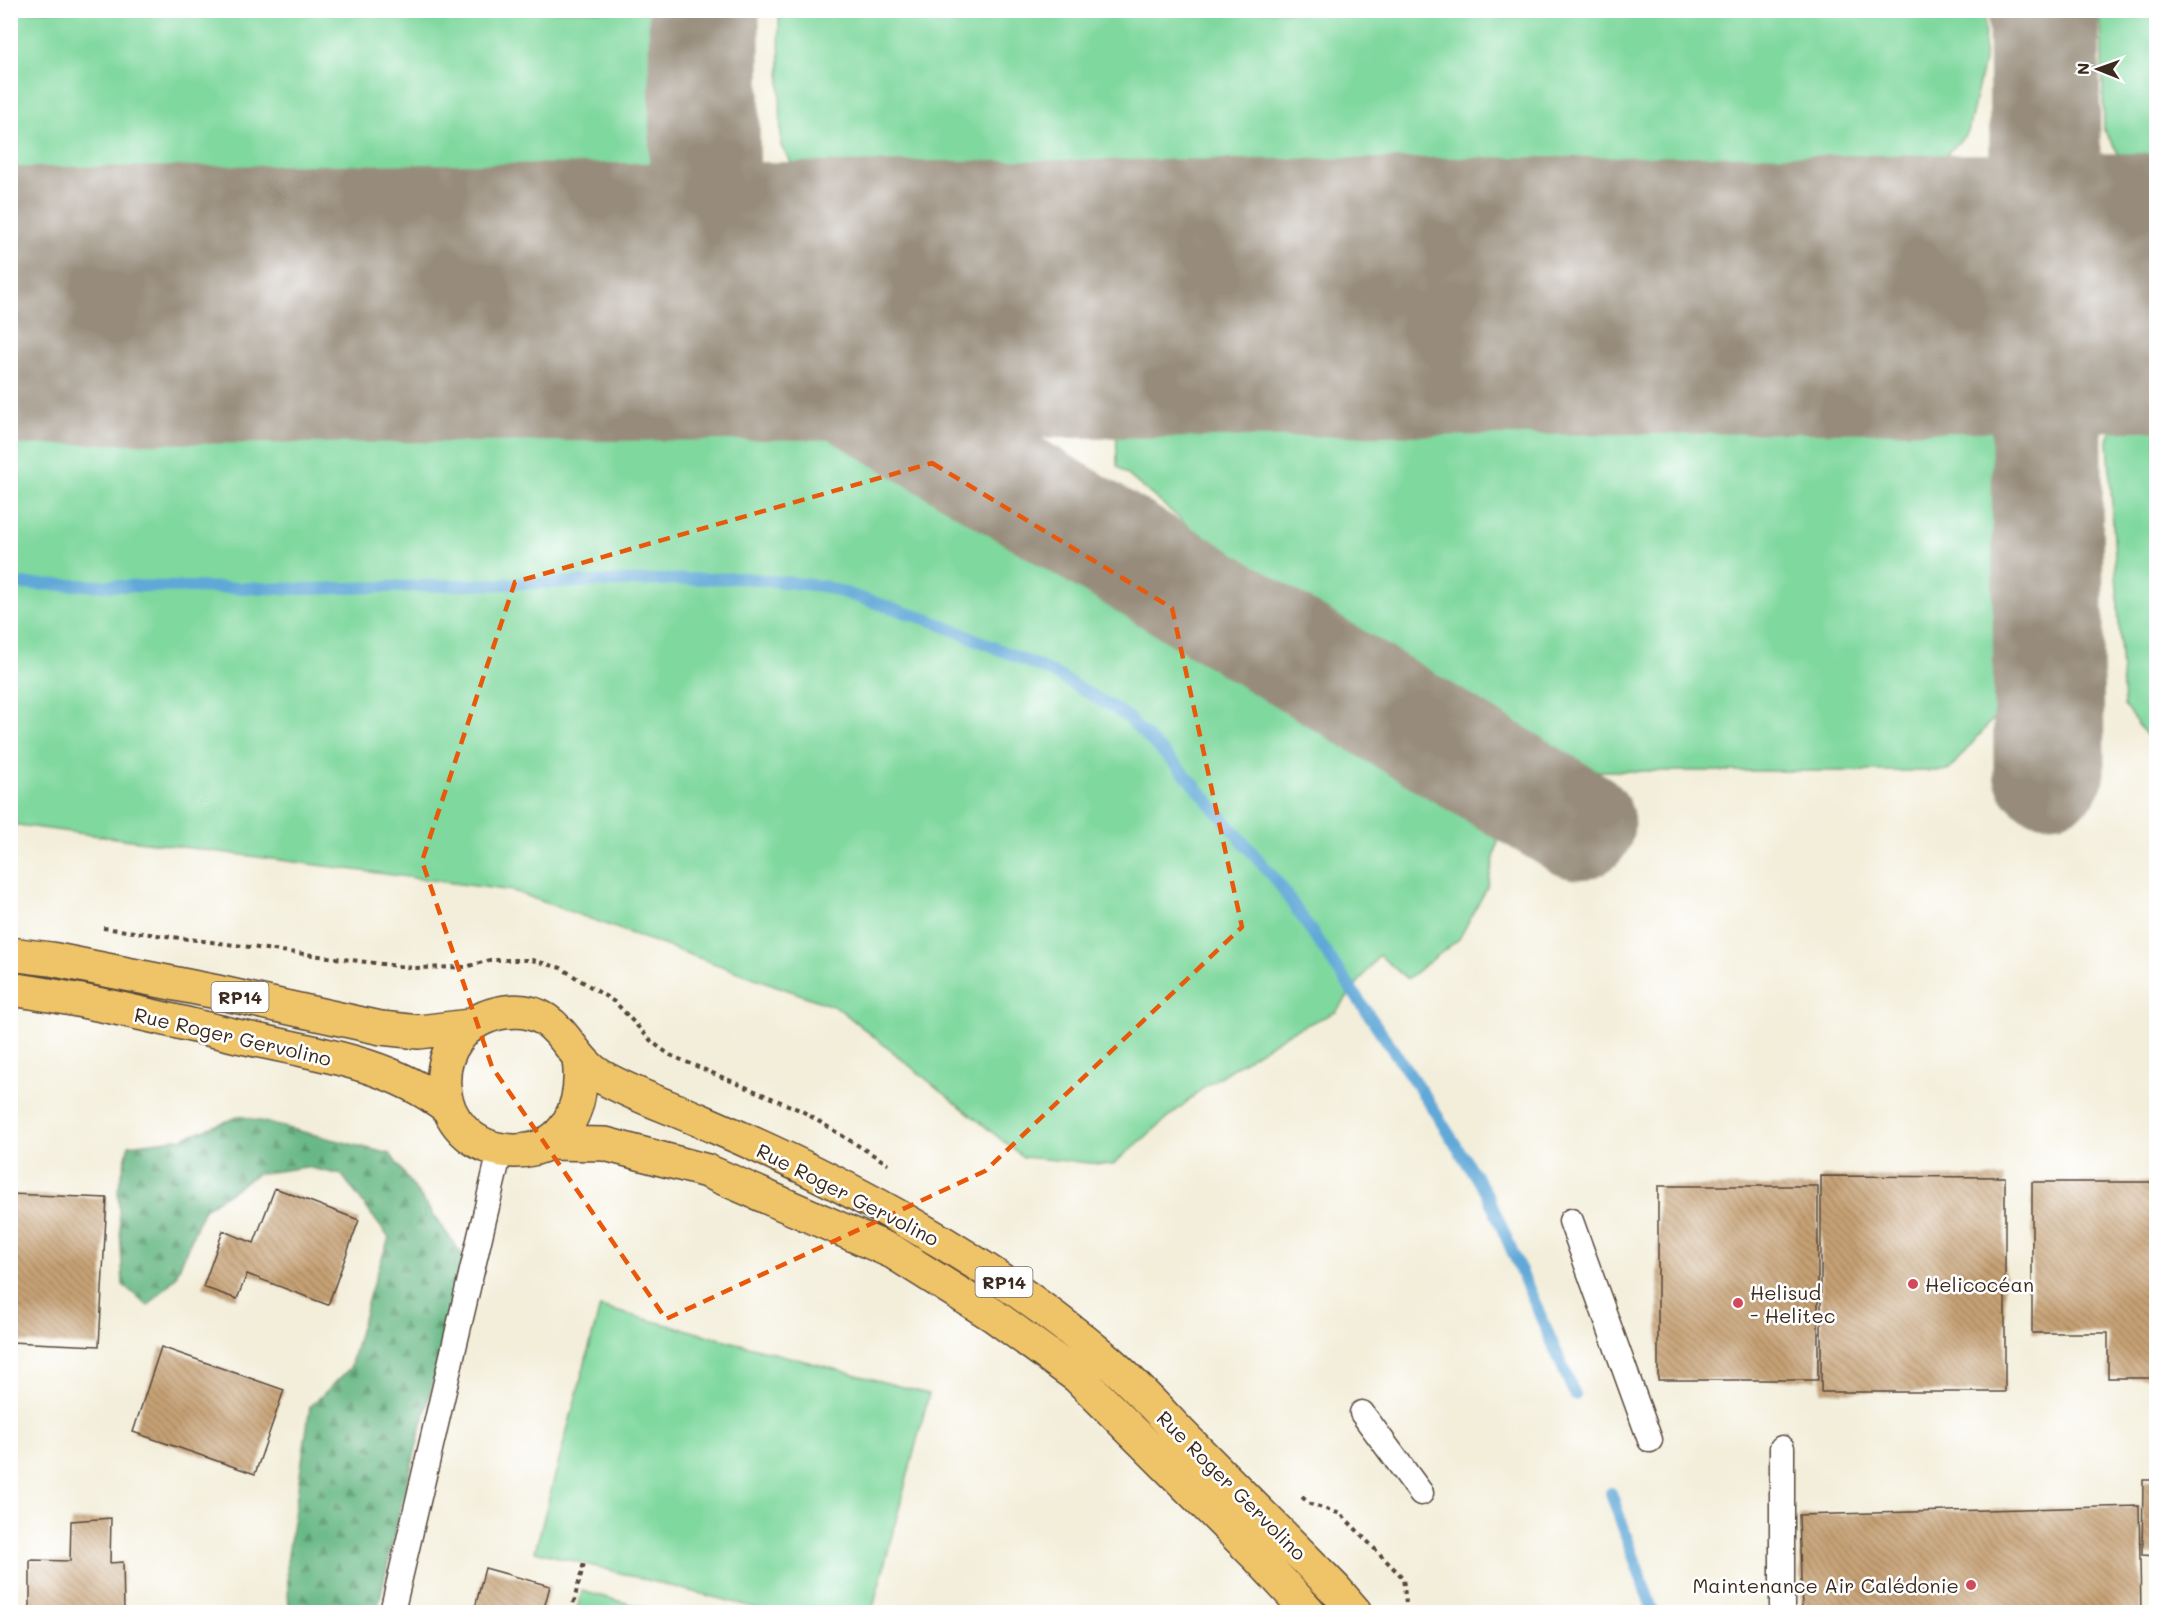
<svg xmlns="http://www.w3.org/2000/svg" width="2167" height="1623" font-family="Mali,sans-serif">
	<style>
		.grass { fill: #7fd89e; stroke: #5d815e; stroke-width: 1.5 }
		.forest { fill: url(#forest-firs); stroke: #517152; stroke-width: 1.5 }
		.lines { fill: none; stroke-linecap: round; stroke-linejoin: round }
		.stream { stroke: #61a8d7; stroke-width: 12 }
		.taxiway { stroke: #978c7c; stroke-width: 111 }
		.runway { stroke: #978c7c; stroke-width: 278 }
		.building { fill: url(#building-back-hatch) }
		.service-casing { stroke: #57473a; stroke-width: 27 }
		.primary-casing { stroke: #57473a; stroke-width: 36 }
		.path { stroke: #57473a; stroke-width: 4; stroke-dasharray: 4.5 4.5; stroke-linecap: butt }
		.service { stroke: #fff; stroke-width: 24 }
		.primary { stroke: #efc469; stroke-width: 33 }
		.marked { fill: none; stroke: #e8590c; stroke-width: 4.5; stroke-dasharray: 12 8; stroke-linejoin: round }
		.poi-dot { fill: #d1495b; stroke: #fff; stroke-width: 2 }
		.labels { text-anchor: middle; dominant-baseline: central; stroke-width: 5; stroke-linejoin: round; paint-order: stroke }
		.shield { fill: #fff; stroke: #766a62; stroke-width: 1.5 }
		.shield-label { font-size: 18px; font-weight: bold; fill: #3b2a1e }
		.street-label { font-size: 20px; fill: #3b2a1e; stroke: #fff }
		.poi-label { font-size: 20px; fill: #3b2a1e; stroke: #fff; text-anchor: start }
	</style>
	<defs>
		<pattern id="forest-firs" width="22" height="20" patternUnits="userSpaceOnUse" patternTransform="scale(1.5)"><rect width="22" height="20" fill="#67b885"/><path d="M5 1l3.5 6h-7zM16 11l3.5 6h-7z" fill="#56966c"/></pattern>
		<pattern id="building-back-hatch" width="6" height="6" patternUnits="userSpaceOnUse" patternTransform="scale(1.5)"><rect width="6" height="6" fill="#c6a175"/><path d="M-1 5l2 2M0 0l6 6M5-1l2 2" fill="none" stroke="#a2835f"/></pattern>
	</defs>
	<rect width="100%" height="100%" fill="#fff"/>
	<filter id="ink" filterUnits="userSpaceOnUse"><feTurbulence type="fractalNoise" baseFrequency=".0167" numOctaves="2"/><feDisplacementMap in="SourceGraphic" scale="12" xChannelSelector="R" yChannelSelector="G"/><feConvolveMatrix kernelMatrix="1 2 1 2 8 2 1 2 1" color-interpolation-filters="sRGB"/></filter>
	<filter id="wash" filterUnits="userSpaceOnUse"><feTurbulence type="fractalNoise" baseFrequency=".008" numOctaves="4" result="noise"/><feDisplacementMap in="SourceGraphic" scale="24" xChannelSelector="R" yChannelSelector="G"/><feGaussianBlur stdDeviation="1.35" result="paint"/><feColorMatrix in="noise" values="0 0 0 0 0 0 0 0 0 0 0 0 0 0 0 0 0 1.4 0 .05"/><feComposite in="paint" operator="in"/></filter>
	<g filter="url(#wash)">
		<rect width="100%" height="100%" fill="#f3eeda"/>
		<path class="grass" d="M10 11H676V130L650 177 605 206 11 210Z
			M1985 11 1984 61 1968 132 1934 168 1876 193 878 202 799 175 781 146 779 11Z
			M2101 11H2156V187L2125 164 2104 130Z
			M2152 378H2156V748L2124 706 2108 440 2123 397Z
			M1951 380 1993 431 1996 716 1948 771H1587L1492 728 1191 528 1117 466 1116 400 1152 384Z
			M822 409 953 476 1366 753 1450 803 1499 836 1488 886 1459 939 1407 979 1379 955 1336 1012 1290 1032 1208 1084 1112 1165 1023 1157 838 1008 513 891 11 824V410Z
			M600 1307 929 1394 872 1612H771L535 1551Z
			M582 1591 660 1612H576Z"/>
		<path class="forest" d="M240 1116 390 1154 465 1259 397 1522 377 1612H289L287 1562 310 1407 350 1368 370 1293 389 1238 342 1175 306 1167 257 1174 204 1209 175 1278 148 1306 123 1285 118 1190 129 1145 183 1138Z"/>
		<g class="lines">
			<path class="stream" d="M10 584 304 589 742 578 823 586 932 621 1052 672 1124 714 1186 775 1279 884 1426 1098 1488 1196 1575 1395
				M1611 1493 1653 1612"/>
			<path class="taxiway" d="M704 10 705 301 1579 824
				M2044 10 2049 770"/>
			<path class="runway" d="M10 306 2156 292"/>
		</g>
		<g id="blocks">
			<path class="building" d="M1821 1176 2005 1177V1392H1821Z
				M2032 1182H2156V1378H2108V1333H2032Z
				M1658 1186H1818V1380H1658Z
				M275 1188 359 1220 328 1305 247 1274 237 1299 203 1287 223 1231 254 1243Z
				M10 1194 107 1198 99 1346 10 1342Z
				M161 1347 284 1390 255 1474 133 1432Z
				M2143 1480H2156V1556L2142 1555Z
				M2139 1506 2141 1612H1802L1799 1515Z
				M111 1518 110 1563 123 1562 124 1612H30V1560L70 1561 71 1521Z
				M485 1568 550 1586 543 1612H474Z"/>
		</g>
	</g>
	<g filter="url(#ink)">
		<use href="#blocks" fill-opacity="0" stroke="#57473a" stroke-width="1.5"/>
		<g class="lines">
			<defs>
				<path id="service" d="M1571 1221 1650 1440
					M1362 1413 1421 1493
					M1782 1448V1612
					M392 1612 500 1151"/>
				<path id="primary" d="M10 954 51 959 217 992 381 1028 419 1032 469 1026
					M10 989C85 999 160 1018 233 1035 307 1052 386 1060 447 1107
					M579 1059C585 1104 567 1152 514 1151 426 1149 418 1025 505 1012 561 1004 566 1057 602 1077 634 1095 670 1107 704 1122 847 1183 987 1258 1106 1359 1134 1383 1159 1411 1184 1437 1235 1488 1285 1538 1335 1589L1355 1612
					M547 1143 605 1144 707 1171 893 1252 993 1315 1078 1377 1258 1557 1309 1612"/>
			</defs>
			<use href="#service" class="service-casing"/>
			<use href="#primary" class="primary-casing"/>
			<path class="path" d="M103 928 413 968 465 967 490 960H532L561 968 616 1003 652 1042 670 1055 802 1111 888 1164
				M1302 1497 1310 1504 1341 1514 1403 1578 1407 1612
				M571 1612 584 1563"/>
			<use href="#service" class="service"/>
			<use href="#primary" class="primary"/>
		</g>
	</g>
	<path class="marked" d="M932 463 1172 608 1242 927 985 1171 666 1319 492 1067 422 861 515 582Z"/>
	<g class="poi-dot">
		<circle cx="1913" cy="1284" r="6"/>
		<circle cx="1738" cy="1303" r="6"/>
		<circle cx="1971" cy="1585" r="6"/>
	</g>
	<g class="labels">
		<g class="shield">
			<rect x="211.5" y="982" width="57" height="30" rx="4.5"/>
			<rect x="975.5" y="1267" width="57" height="30" rx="4.5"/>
		</g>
		<g class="shield-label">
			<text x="240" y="997">RP14</text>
			<text x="1004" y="1282">RP14</text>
		</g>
		<g class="street-label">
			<text transform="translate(233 1036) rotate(13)">Rue Roger Gervolino</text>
			<text transform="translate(848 1194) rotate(27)">Rue Roger Gervolino</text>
			<text transform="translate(1232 1485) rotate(45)">Rue Roger Gervolino</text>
		</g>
		<g class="poi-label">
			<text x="1925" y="1284">Helicocéan</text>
			<text x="1750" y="1292">Helisud<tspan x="1750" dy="23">- Helitec</tspan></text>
			<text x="1959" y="1585" text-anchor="end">Maintenance Air Calédonie</text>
		</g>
	</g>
	<rect width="2167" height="1623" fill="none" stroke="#fff" stroke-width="36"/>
	<g transform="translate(2098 69) rotate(271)" stroke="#ffffff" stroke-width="4.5" paint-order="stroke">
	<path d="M0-4.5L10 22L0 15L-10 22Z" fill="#3b2a1e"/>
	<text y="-9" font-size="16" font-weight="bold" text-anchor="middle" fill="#3b2a1e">N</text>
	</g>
</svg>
